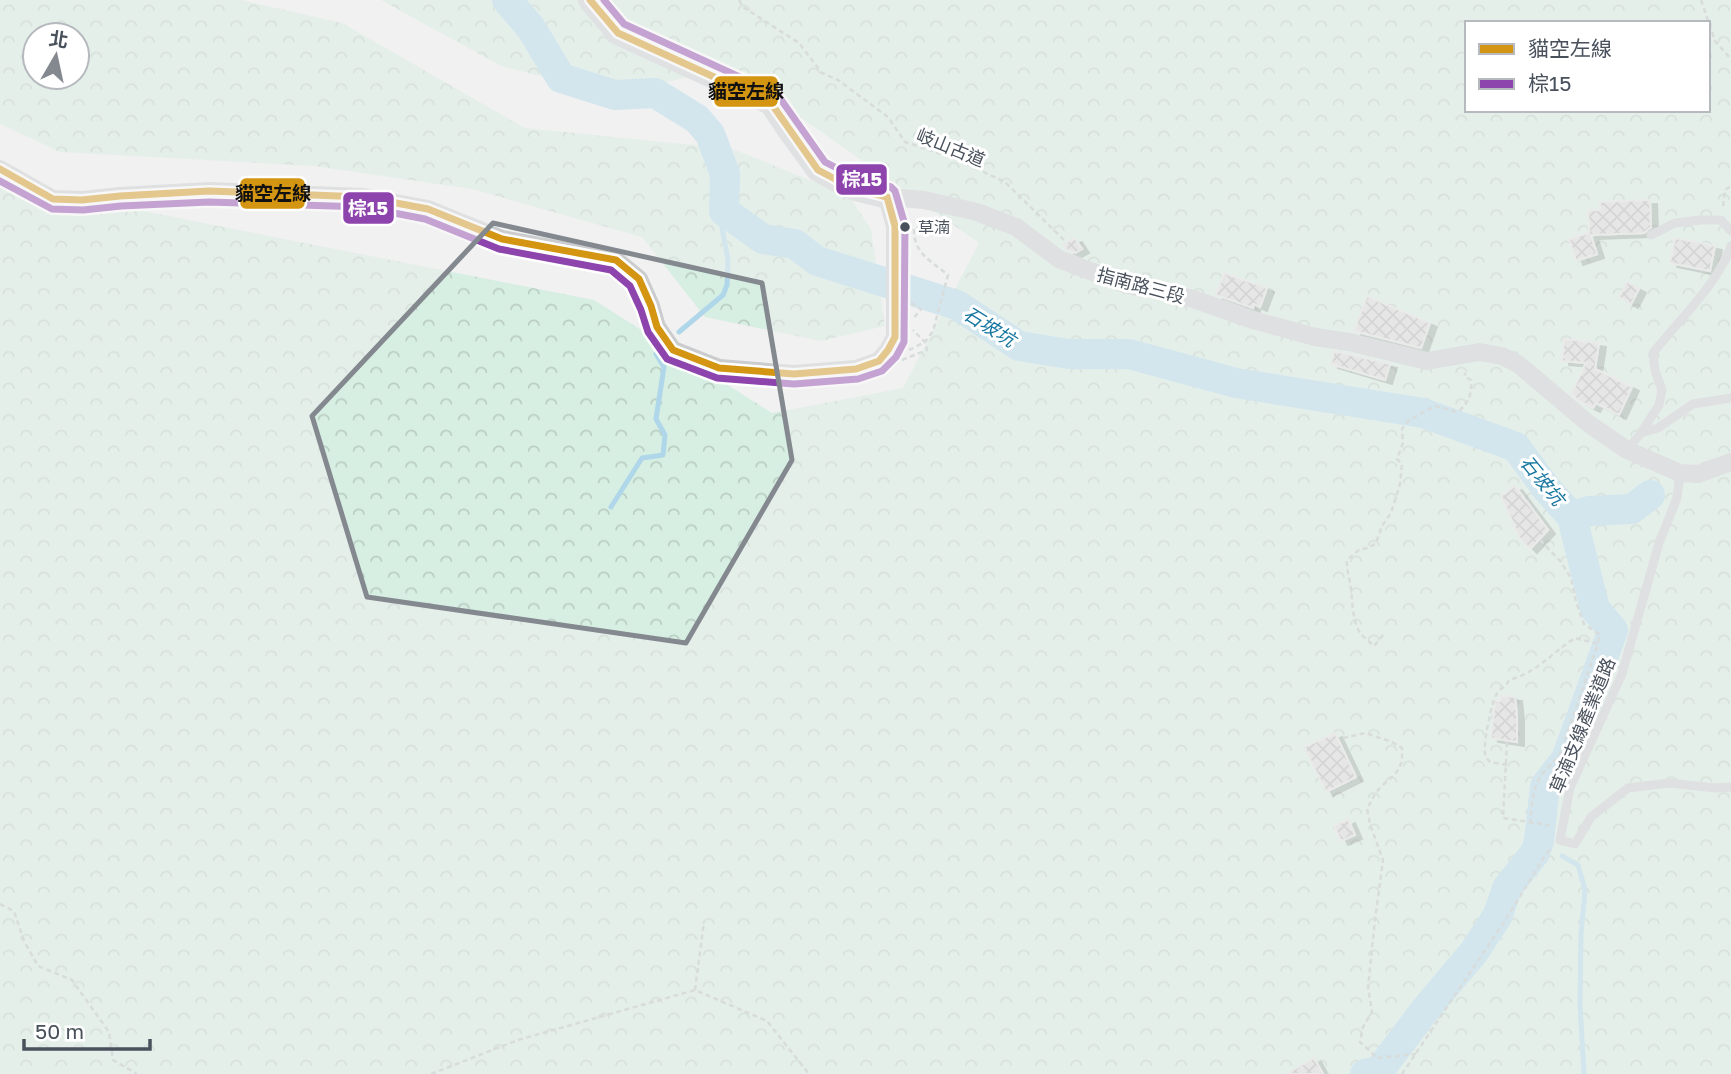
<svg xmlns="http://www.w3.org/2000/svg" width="1731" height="1074" font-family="'Golos Text','Noto Sans TC',sans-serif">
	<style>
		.forest { fill: url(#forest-crowns); fill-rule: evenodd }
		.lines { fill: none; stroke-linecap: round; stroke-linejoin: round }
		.stream { stroke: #afd7e9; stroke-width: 5 }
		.river { stroke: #afd7e9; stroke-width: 30 }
		.building { fill: url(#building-cross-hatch); stroke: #e2e3e4; stroke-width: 2; filter: url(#shadow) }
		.path { stroke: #bac3c1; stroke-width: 2.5; stroke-dasharray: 5 3.5; stroke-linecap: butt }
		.lane { stroke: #cbccce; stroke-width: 9 }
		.street { stroke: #cbccce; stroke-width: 18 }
		.secondary { stroke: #ccced1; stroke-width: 24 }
		.street-bridge { stroke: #cbccce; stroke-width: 18 }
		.bus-1-casing { stroke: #fff; stroke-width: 12 }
		.bus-2-casing { stroke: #fff; stroke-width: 12 }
		.bus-1 { stroke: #d49512; stroke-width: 7 }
		.bus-2 { stroke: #8e44ad; stroke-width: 7 }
		.marked { fill: none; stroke: #848990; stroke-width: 5; stroke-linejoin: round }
		.bus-dot { fill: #49515c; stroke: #fff; stroke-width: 2.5 }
		.labels { text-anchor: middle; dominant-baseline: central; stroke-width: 6; stroke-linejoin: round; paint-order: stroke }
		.bus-label { font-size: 16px; fill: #49515c; stroke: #fff; text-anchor: start }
		.street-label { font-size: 18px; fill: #49515c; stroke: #fff }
		.water-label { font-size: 19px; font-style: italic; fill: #1877a0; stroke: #fff }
		.line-badge { stroke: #fff; stroke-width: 2.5 }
		.badge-label { font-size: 19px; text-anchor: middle; font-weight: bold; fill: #fff }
		.pale-badge-label { font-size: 19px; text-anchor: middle; font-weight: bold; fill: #111 }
	</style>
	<defs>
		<pattern id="forest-crowns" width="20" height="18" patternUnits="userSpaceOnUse" patternTransform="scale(1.75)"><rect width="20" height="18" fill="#d7eee2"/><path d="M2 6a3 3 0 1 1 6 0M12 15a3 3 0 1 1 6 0" fill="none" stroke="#bacec4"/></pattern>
		<pattern id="building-cross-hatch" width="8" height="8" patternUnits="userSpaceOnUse" patternTransform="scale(1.75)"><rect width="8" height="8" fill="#dadadb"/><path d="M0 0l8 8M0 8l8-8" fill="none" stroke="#b3b3b5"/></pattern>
		<filter id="shadow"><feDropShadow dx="7" dy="4" stdDeviation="0" flood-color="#0004"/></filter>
	</defs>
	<rect width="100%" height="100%" fill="#f1f1f1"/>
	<path class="forest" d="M0 0H241L342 23 525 128 733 149 849 196 871 229 885 326 821 341 705 317 642 237 472 189 314 166 60 152 0 124ZM35 35H77V77H35Z
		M381 0H1731V1074H0V173L62 195 594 300 772 413 903 388 979 243 729 67 615 95 501 66ZM1467 23H1708V110H1467Z"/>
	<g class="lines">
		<path class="stream" d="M679 332 723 295 727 285 728 260 722 228 724 211
			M611 507 642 458 663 455 665 435 656 419 664 367 656 354
			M1539 841 1540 842
			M1562 856 1578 865 1585 890 1581 934 1580 1004 1584 1074"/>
		<path class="river" d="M507 0 531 28 561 78 615 95 655 93 697 119 710 134 725 174 724 211 763 239 795 244 817 261 957 305 1019 346 1069 354H1129L1236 383 1423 413 1516 447 1546 488 1572 517 1595 609 1613 630 1566 759 1545 786 1539 841 1535 853 1507 888 1498 915 1474 952 1425 1010 1379 1071 1365 1074
			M1572 517 1589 511 1632 509 1650 495"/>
	</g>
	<path class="building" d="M1650 200 1651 227 1644 233 1591 235 1597 254 1576 261 1569 239 1589 233 1588 210H1600V202Z
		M1075 238 1082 249 1075 253 1067 250 1063 244Z
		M1675 238 1715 246 1710 271 1670 263Z
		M1224 273 1267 288 1260 307 1254 304 1253 308 1216 295Z
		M1627 282 1639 289 1631 304 1619 297Z
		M1367 296 1430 323 1421 348 1354 331Z
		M1564 339 1599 343 1595 369 1632 387 1619 415 1596 403 1593 408 1579 401 1571 394 1586 363 1562 361Z
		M1334 351 1390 364 1385 380 1331 364Z
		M1515 486 1548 530 1530 549 1520 539 1501 496Z
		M1501 696 1515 697 1517 716V742L1491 738 1495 701H1500Z
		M1335 733 1356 777 1326 792 1304 747Z
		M1348 819 1355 835 1341 841 1334 826Z
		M1314 1058 1323 1074H1286Z"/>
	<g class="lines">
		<path class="path" d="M739 0 743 7 799 43 822 73 838 80 888 117 905 142 954 158 1005 182 1066 242
			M1701 0 1715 41 1731 59
			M1723 206 1725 190 1731 186
			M911 303 921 309 913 319
			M909 350 925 342 933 331 948 275C931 261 913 253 914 228H920L925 218
			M902 360 927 350 925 342 913 330
			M1540 540 1561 562 1571 578 1576 602 1584 624 1600 635 1598 644
			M1383 635 1374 646C1370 642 1364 638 1361 634 1351 621 1353 598 1350 583 1349 574 1346 569 1347 560L1360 549 1369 548 1376 543 1382 526 1391 513 1400 484 1402 464 1397 459 1403 443 1402 429 1408 421 1435 406 1458 412C1469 402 1472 395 1471 380L1465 377V373
			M1343 738 1365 733 1392 742 1402 748C1404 776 1389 775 1375 794 1372 799 1370 804 1367 809L1370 824 1383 860 1375 920 1368 987 1372 1012 1363 1027 1360 1042 1377 1058 1416 1054
			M1507 742 1503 818 1549 825
			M1507 765 1490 762C1487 758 1485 757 1485 753 1483 744 1492 698 1498 692 1502 687 1506 687 1509 680 1536 673 1552 653 1575 638L1598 644 1560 754C1554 763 1546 768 1541 776 1532 789 1532 807 1530 822
			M0 904 14 911 24 941 38 966 72 980 109 1032 113 1060 137 1074
			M695 990 704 922
			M431 1074 518 1040 695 990 767 1021 809 1074
			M1402 1074 1506 919 1546 854 1551 849"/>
		<path class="lane" d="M1651 235 1675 223 1700 220H1721L1731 231
			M1641 433 1659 405 1662 390 1655 370 1653 353C1678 321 1717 285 1731 246
			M1627 450 1641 433 1658 428 1693 404 1731 398
			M1680 473 1677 498 1659 543 1622 674 1570 788 1560 840 1575 844 1591 817 1628 788 1669 783 1715 788 1731 787"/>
		<path class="street" d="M0 169 53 199 82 200 120 196 209 191 364 197 428 209 502 239 616 260 639 279 651 306 657 327 673 350 719 368 794 374 856 369 879 361 888 350 895 337
			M887 197 924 200 977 212 1016 227 1059 259 1127 285 1137 287 1149 288 1193 299 1253 320 1315 337 1349 342 1427 361 1479 352 1502 356 1518 364 1589 424 1627 450 1680 473 1698 474 1731 462"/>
		<path class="secondary" d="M590 0 618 33 771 103 789 130 818 170 852 188 887 197"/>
		<path class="street-bridge" d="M887 197 895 226V337"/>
		<defs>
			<path id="bus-1" d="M590 0 618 33 771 103 818 170 852 188 887 197
				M0 169 53 199 82 200 120 196 209 191 364 197 428 209 502 239 616 260 639 279 651 306 657 327 673 350 719 368 794 374 856 369 879 361 888 350 895 337V226L887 197"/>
			<path id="bus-2" d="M0 181 52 209 83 210 121 206 209 202 363 207 425 219 499 249 611 270 630 286 641 310 648 332 667 359 717 378 794 384 858 379 882 371 896 357 904 342 905 225 895 191 891 187 856 178 825 162 777 94 624 24 604 0"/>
		</defs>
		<use href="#bus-1" class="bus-1-casing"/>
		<use href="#bus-2" class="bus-2-casing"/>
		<use href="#bus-1" class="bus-1"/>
		<use href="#bus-2" class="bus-2"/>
	</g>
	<path d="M0 0H1731V1074H0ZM493 223 762 283 792 460 686 643 367 597 312 416Z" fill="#f1f1f1" fill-opacity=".55" fill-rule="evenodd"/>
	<path class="marked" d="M493 223 762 283 792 460 686 643 367 597 312 416Z"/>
	<circle class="bus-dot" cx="905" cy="227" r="6"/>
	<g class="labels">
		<g class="bus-label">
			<text x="918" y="227">草湳</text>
		</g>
		<g class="street-label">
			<text transform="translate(951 147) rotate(22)">岐山古道</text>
			<text transform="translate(1141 285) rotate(15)">指南路三段</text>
			<text transform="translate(1582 725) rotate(-68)">草湳支線產業道路</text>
		</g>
		<g class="water-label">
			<text transform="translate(990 326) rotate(32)">石坡坑</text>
			<text transform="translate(1543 480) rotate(51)">石坡坑</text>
		</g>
	</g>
	<g class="line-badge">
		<rect x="713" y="75" width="66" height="33" rx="7" fill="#d49512"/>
		<rect x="835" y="163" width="53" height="33" rx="7" fill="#8e44ad"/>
		<rect x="239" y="177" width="67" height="33" rx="7" fill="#d49512"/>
		<rect x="342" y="191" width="53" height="34" rx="7" fill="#8e44ad"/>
	</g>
	<g class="badge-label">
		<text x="862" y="186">棕15</text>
		<text x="368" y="215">棕15</text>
	</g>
	<g class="pale-badge-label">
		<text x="746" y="98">貓空左線</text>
		<text x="273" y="200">貓空左線</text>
	</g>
	<rect x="1465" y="21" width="245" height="91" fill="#ffffff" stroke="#b6b9be" stroke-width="2"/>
	<rect x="1479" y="44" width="35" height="10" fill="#d49512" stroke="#b6b9be" stroke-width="2"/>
	<text x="1528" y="56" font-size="21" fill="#49515c">貓空左線</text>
	<rect x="1479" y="79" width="35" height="10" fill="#8e44ad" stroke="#b6b9be" stroke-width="2"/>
	<text x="1528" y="91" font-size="21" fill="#49515c">棕15</text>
	<g transform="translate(56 56) rotate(9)"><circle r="33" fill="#ffffff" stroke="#b6b9be" stroke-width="2"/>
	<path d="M0-5L12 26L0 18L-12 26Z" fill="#848990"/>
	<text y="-10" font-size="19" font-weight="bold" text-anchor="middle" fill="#49515c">北</text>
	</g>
	<path d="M24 1039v10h126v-10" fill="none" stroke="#49515c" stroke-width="3.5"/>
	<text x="35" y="1039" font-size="21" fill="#49515c" stroke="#ffffff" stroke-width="5" paint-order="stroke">50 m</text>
</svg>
